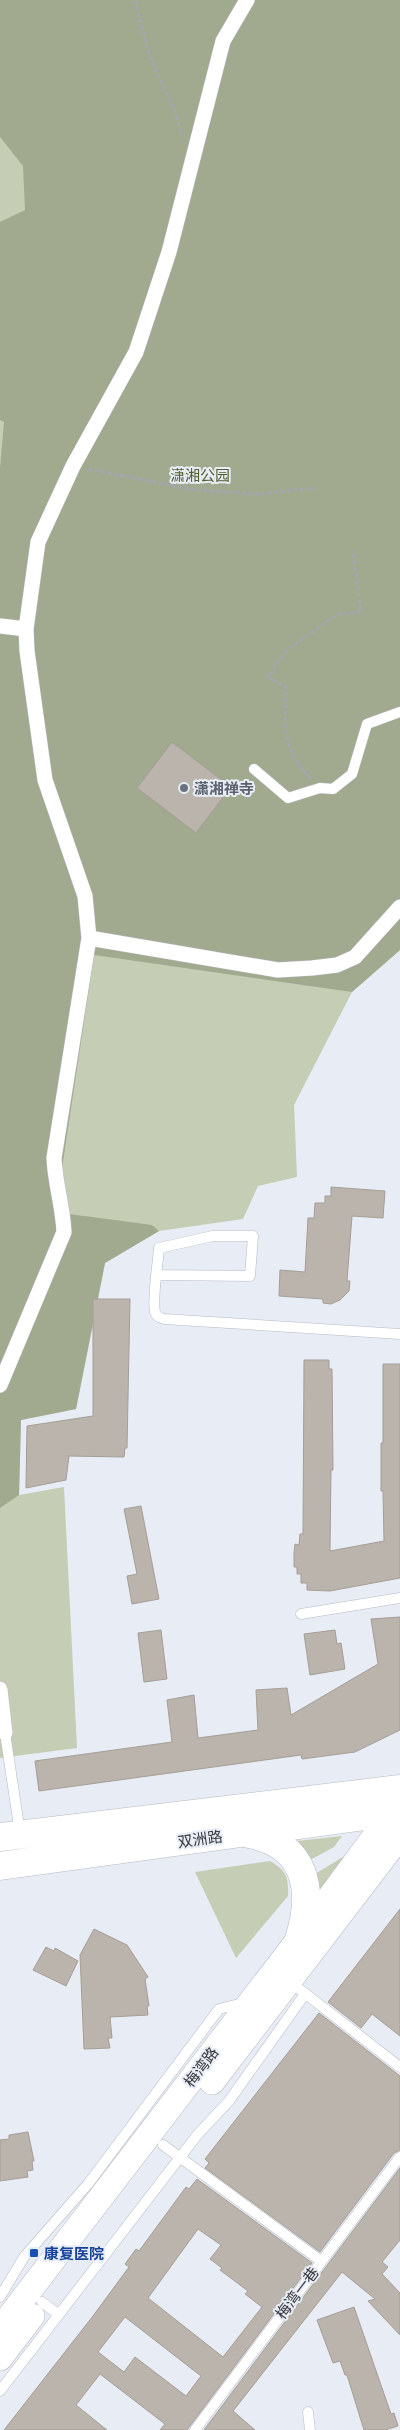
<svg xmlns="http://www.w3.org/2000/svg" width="400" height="2430" font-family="'IBM Plex Sans','Noto Sans SC',sans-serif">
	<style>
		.green { fill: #c5cdb5 }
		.forest { fill: #a1aa8e }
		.building { fill: #bab4ac; stroke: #a49e96; fill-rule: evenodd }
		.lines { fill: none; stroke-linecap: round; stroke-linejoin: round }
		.service-casing { stroke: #b6bac3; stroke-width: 11 }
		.pedestrian-casing { stroke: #b6bac3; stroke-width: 16 }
		.tertiary-casing { stroke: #b6bac3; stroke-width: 26 }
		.secondary-casing { stroke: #b6bac3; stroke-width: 29 }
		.path { stroke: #a4a7af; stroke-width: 3; stroke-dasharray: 4 2.5; stroke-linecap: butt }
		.service { stroke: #fff; stroke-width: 10 }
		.pedestrian { stroke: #fff; stroke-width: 15 }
		.tertiary { stroke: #fff; stroke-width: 25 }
		.secondary { stroke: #fff; stroke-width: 28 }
		.worship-dot { fill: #6b7280; stroke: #e7ecf5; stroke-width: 2 }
		.transit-dot { fill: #1a4fb4; stroke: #e7ecf5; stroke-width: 2 }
		.labels { text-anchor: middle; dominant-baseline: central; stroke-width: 4; stroke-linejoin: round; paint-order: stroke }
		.park-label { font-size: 15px; fill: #515e2f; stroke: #e7ecf5 }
		.worship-label { font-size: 15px; font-weight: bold; fill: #5b616d; stroke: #e7ecf5; text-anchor: start }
		.street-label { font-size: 15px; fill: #36383c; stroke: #e7ecf5 }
		.transit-label { font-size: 15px; font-weight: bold; fill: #164399; stroke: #e7ecf5; text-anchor: start }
	</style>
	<rect width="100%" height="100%" fill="#e7ecf5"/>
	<path class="green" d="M0 0H400V950L352 992 294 1105 297 1177 258 1186 243 1219 159 1231 105 1263 76 1409 21 1420 19 1495 64 1487 77 1748 0 1758Z
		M342 1836 334 1847 310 1860 297 1841Z
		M351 1852 318 1900 315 1874Z
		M270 1861C286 1870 289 1878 288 1896L236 1958 195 1872Z"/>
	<path class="forest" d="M0 0H400V950L352 992 94 955 60 1182 69 1214 152 1225 159 1231 105 1263 76 1409 21 1420 19 1495 0 1508V468L4 422 0 420V222L25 210 23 166 0 137Z"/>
	<path class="building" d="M172 742 231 787 196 833 137 788Z
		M331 1187 385 1191 383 1218 352 1216 347 1281H350L349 1291 340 1300 331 1304 323 1303V1299L279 1296 280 1270 305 1272 308 1218H314L315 1203H325V1196H331Z
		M93 1299H130L127 1448H125L124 1457 69 1456 66 1480 26 1488 27 1426 93 1416Z
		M304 1360H329V1369H332L333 1470H331L330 1551 384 1541 383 1491H381V1443H383V1364H400V1578L330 1591 307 1590V1583H301V1574H297V1567H294V1552L295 1544 299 1545 300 1534H303Z
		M141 1506 159 1599 132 1604 127 1576 137 1574 124 1509Z
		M400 1617V1730L355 1752 302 1759 301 1755 39 1791 35 1761 172 1742 167 1700 194 1695 198 1738 258 1730 256 1690 287 1688 291 1715 378 1664 371 1619Z
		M161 1630 167 1679 144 1682 138 1633Z
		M335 1630 337 1644 341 1643 345 1669 310 1675 304 1634Z
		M400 1909V2036L372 2014 361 2028 328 2002Z
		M94 1929 127 1945 148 1977 145 1979 149 2006H147L148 2015 110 2017 112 2038H108L110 2048 84 2049 80 1955Z
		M46 1947 54 1951 55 1948 78 1961 66 1986 33 1970Z
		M319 2013 400 2076V2150L394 2153 320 2252 205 2168 209 2163 205 2159Z
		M28 2132 34 2161H32L33 2170 27 2171 28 2177 0 2181V2140L9 2139V2135Z
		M400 2168V2240L382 2262 388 2267 382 2274 400 2293V2335L368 2301 375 2299 342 2272 233 2411 255 2430H204Z
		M197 2179 312 2263 187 2430H160L165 2424 100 2374 76 2405 107 2430H4L93 2316 129 2267 125 2264 136 2249 139 2251 186 2187 189 2189ZM198 2229 221 2245 210 2259 222 2268 220 2270 248 2291 245 2294 262 2307 223 2357 148 2298ZM125 2317 201 2376 186 2396 135 2357 124 2372 98 2352Z
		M354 2307 391 2414 394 2413 398 2426 385 2430H364L347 2375H345L340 2361 333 2363 317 2320Z"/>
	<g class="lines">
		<defs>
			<path id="service" d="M254 769 288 798 320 788 333 789 352 774 367 724 400 712
				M157 1275 250 1276 253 1236H213L159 1248C158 1264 152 1298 155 1312 156 1316 160 1318 164 1319L400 1334
				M301 1614 400 1598
				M5 1733 20 1833
				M289 1981 400 2067
				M163 2145 321 2261
				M0 2297 24 2257 88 2184 219 2009 243 2003
				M42 2302 59 2315
				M0 2391 198 2134 229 2101 305 1994
				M308 2412 310 2430
				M195 2430 400 2157"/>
			<path id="pedestrian" d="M247 0 223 41 169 252 136 352 73 466 38 542 26 629 27 651 45 780 85 896 89 938 278 970 312 968 337 965 355 957 400 907
				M0 626 26 629
				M0 1385 64 1232C63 1207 55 1183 54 1158L89 938
				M0 1689 5 1733"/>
			<path id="tertiary" d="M212 2082 400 1836
				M0 2329 299 1939 400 1802
				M0 2358 32 2316"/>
			<path id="secondary" d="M249 1834C306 1844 315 1890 299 1939
				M0 1837 400 1789
				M0 1866 400 1811"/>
		</defs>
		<use href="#service" class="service-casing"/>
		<use href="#pedestrian" class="pedestrian-casing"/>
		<use href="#tertiary" class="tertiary-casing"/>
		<use href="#secondary" class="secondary-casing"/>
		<path class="path" d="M135 0 150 57 175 111 182 136
			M88 469 195 490 257 494 315 488
			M311 779C281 750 285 725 286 687L268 677 287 650 338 614 361 612 353 551"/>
		<use href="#service" class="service"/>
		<use href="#pedestrian" class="pedestrian"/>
		<use href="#tertiary" class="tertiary"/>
		<use href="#secondary" class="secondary"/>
	</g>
	<circle class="worship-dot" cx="184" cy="788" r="5"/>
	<rect class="transit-dot" x="29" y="2248" width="10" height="10" rx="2.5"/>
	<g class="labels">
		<g class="park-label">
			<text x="200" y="475">潇湘公园</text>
		</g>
		<g class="worship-label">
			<text x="194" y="788">潇湘禅寺</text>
		</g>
		<g class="street-label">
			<text transform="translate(200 1839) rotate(-8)">双洲路</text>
			<text transform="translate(201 2067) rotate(-53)">梅湾路</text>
			<text transform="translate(297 2293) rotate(-53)">梅湾一巷</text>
		</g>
		<g class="transit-label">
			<text x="44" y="2253">康复医院</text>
		</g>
	</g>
</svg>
